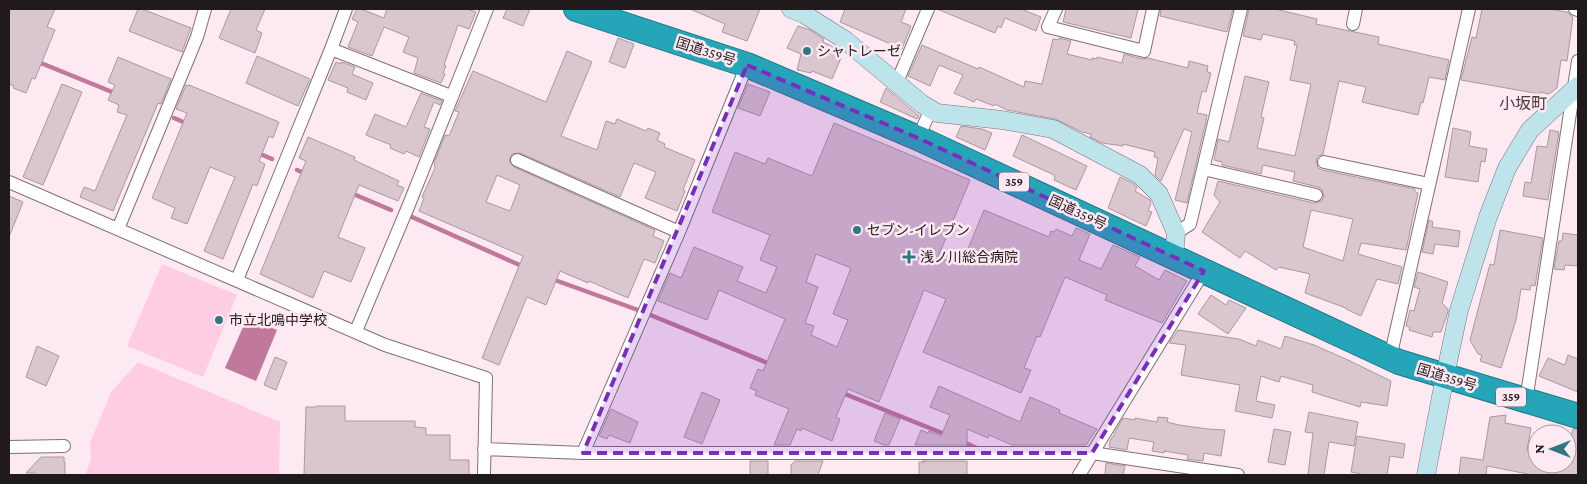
<svg xmlns="http://www.w3.org/2000/svg" width="1587" height="484" font-family="'Crimson Pro','Noto Sans JP',serif">
	<style>
		.green { fill: #fecde3 }
		.water { fill: #c0789b }
		.lines { fill: none; stroke-linecap: round; stroke-linejoin: round }
		.stream { stroke: #c0789b; stroke-width: 4.5 }
		.building { fill: #d9c6ce; stroke: #aa98a0; fill-rule: evenodd }
		.street-casing { stroke: #806f77; stroke-width: 14 }
		.secondary-casing { stroke: #806f77; stroke-width: 19 }
		.highway-casing { stroke: #237582; stroke-width: 26 }
		.street { stroke: #fff; stroke-width: 12 }
		.secondary { stroke: #bde4ea; stroke-width: 18 }
		.highway { stroke: #24a6b8; stroke-width: 24 }
		.marked { fill: #7b2cbf; fill-opacity: 0.2; stroke: #7b2cbf; stroke-width: 4; stroke-dasharray: 10 6; stroke-linejoin: round }
		.poi-dot { fill: #307782; stroke: #fde9f2; stroke-width: 2 }
		.labels { text-anchor: middle; dominant-baseline: central; stroke-width: 5; stroke-linejoin: round; paint-order: stroke }
		.shield { fill: #fde9f2; stroke: #63585d; stroke-width: 1 }
		.shield-label { font-size: 12px; font-weight: bold; fill: #211a1d }
		.street-label { font-size: 14px; fill: #211a1d; stroke: #fde9f2 }
		.poi-label { font-size: 14px; fill: #211a1d; stroke: #fde9f2; text-anchor: start }
		.quarter-label { font-size: 16px; fill: #4c3c43; stroke: #fde9f2 }
	</style>
	<rect width="100%" height="100%" fill="#fde9f2"/>
	<path class="green" d="M162 264 237 295 203 377 127 346Z
		M138 362 280 422 279 475H85L91 459 90 443 111 392Z"/>
	<path class="water" d="M247 318 277 330 256 381 225 368Z"/>
	<g class="lines">
		<path class="stream" d="M36 61 117 94
			M174 118 188 124
			M258 153 272 159
			M297 170 307 174
			M351 193 391 210
			M412 217 524 267
			M552 279 638 310
			M648 314 770 364
			M840 392 947 435
			M963 442 979 449"/>
	</g>
	<path class="building" d="M9 9H55L47 27 55 30 35 79 32 78 26 93 13 88 14 86 9 84Z
		M138 9H142L191 28 182 52 129 31Z
		M231 9H265L256 30 262 33 255 53 219 38Z
		M357 9H361L384 18 387 9H467L476 12 469 29 458 25 444 65 446 66 443 73 445 74 441 83 414 73 418 58 403 52 409 37 384 27 372 56 348 47 358 22 352 19Z
		M507 9H530L523 26 503 18Z
		M690 9H760L747 41 722 32 725 24Z
		M845 9H906L901 22 911 26 902 49 840 22Z
		M937 9H1021L1041 17 1036 31 1005 18 1001 28 998 26 995 33Z
		M1066 9H1138L1131 38 1063 22Z
		M1161 9H1233L1227 32 1160 16Z
		M1249 9H1275L1317 19 1316 24 1379 37 1378 44 1449 60 1445 80 1429 77 1423 103 1421 102 1418 115 1362 102 1366 87 1339 81 1323 154 1318 156 1316 160 1318 168 1322 170 1415 189V192L1418 193 1406 250 1361 243 1358 254 1402 267 1398 284 1377 279 1361 316 1346 309V308L1305 293 1310 274 1279 267 1276 270 1245 251 1240 258 1202 232 1220 202 1214 195 1218 181 1314 203 1322 201 1324 196 1322 189 1318 187 1293 181 1295 172 1263 165 1261 174 1222 165V162L1214 160 1218 139 1229 142 1245 76 1269 82 1261 117 1264 118 1257 148 1295 156 1311 84 1290 80 1297 45H1294L1295 41 1263 34 1261 40 1243 36ZM1311 210 1353 219 1343 261 1303 247Z
		M1482 9H1549L1567 12 1573 17 1567 61 1561 60 1557 88 1549 94 1540 92V94L1461 80 1472 37 1476 38Z
		M798 26 810 30 824 39 823 42 842 51 839 58H841L832 79 812 71 811 73 797 70 801 54 787 48Z
		M618 38 634 44 625 68 609 62Z
		M1059 38 1071 41 1067 54 1092 60V58L1097 59V57L1122 63 1124 54 1142 59 1148 58 1188 68 1189 61 1208 66 1207 72 1211 73 1206 92 1202 91 1197 113 1207 115 1206 121 1187 203 1175 200 1192 132 1184 129 1161 181 1155 175 1158 158 1154 157 1155 152 1123 144V146L1102 143 1090 137 1091 134 1082 132 1055 119 1007 110 995 104 994 106 976 99 974 102 954 93 963 75 939 65 930 86 908 76 922 45 978 69 979 67 1024 87 1025 81 1042 84 1053 39 1059 40Z
		M567 51 592 62 561 136 597 150 606 121 615 124 617 119 646 131 648 128 660 133 657 140 665 144 664 147 695 160 683 190 685 191 677 211 645 198 656 172 634 163 620 197 520 153 512 154 509 161 514 167 655 230 653 236 664 241 655 263 644 259 628 298 589 281 588 283 560 271 546 305 527 297 499 365 482 358 523 256 419 211 424 198 422 197 435 168 434 163 445 135 449 136 459 112 455 111 473 71 546 102ZM497 175 520 185 510 211 486 202Z
		M257 56 310 79 298 106 246 83Z
		M118 57 171 79 161 104 158 103 113 211 80 197 84 187 95 191 127 115 117 112 119 105 108 100 115 85 108 82Z
		M336 62 341 64V62L355 67 352 74 373 83 366 100 347 92 348 88 328 80Z
		M62 84 82 92 43 185 23 177Z
		M748 84 770 92 760 116 738 108Z
		M186 85 189 86V85L279 122 273 138 269 136 259 161 265 164 257 186 253 184 223 259 204 251 235 177 210 167 187 224 171 218 175 208 152 198 187 113 176 109Z
		M886 88 919 116 917 119 880 102Z
		M421 93 442 101 440 105 434 102 424 127 430 129 419 157 406 151 404 154 390 148 391 145 366 135 375 114 406 127Z
		M834 123 970 180 938 257 961 266 984 210 1049 237 1051 231 1054 232 1056 229 1072 236 1076 228 1090 234 1079 260 1101 269 1113 245 1140 257 1135 266 1159 280 1165 270 1187 281 1162 323 1105 300 1107 295 1065 277 1040 337 1037 336 1024 368 1031 370 1021 393 923 352 946 299 924 290 879 402 848 389 836 417 840 419 832 441 802 428 801 431 797 429 790 445H774L789 409 755 395 757 391 750 388 758 369 763 371 785 319 719 290 707 320 658 301 670 273 681 278 694 247 743 267 737 281 766 293 777 267 760 260 770 235 712 212 723 183 735 152 765 164 768 158 812 176ZM816 254 851 268 833 314 848 320 837 347 811 335 814 326 805 323 818 287 806 282Z
		M961 126 982 129 992 133 985 150 956 137Z
		M1453 128 1471 132 1469 146 1487 149 1485 162 1481 161 1478 182 1445 177Z
		M1550 130 1559 132 1548 200 1523 196 1525 182 1531 183 1537 146 1547 147Z
		M1022 135 1087 166 1076 190 1054 180 1055 177 1054 175 1013 156Z
		M308 137 355 157 354 160 399 181 397 185 404 188 398 201 359 185 338 237 365 248 351 282 324 271 313 298 260 274 306 161 299 158Z
		M1120 177 1134 184 1137 187 1135 191 1150 200 1151 203 1148 211 1152 212 1146 226 1108 208Z
		M9 196 23 202 9 237Z
		M1429 220 1433 222 1432 227 1460 231 1458 247 1435 244 1433 254 1422 252Z
		M1500 230 1543 238 1535 286 1531 285 1530 290 1521 289 1516 320 1501 368 1480 361 1482 355 1478 354 1470 340 1490 264 1494 265Z
		M1563 233 1578 235V266L1565 265 1564 270 1554 269 1559 241H1562Z
		M1418 272 1448 282 1442 303 1448 309V312L1441 332H1433L1432 337 1409 330 1410 327 1406 326 1410 310 1414 311 1420 289 1414 287Z
		M1211 295 1226 305 1229 300 1246 308 1228 334 1198 314Z
		M1178 330 1239 339 1256 346 1258 340 1281 349 1285 336 1314 345 1348 360 1391 381 1387 406 1361 402 1360 407 1312 392 1313 385 1281 376 1279 382 1261 376 1256 401 1275 405 1272 418 1235 411 1240 385 1181 375 1186 345 1169 343Z
		M37 346 59 356 46 386 26 377Z
		M1568 355 1578 359V392L1539 376 1548 358 1565 365Z
		M275 357 287 362 276 390 264 385Z
		M939 386 1020 422 1030 397 1060 410 1059 413 1097 429 1086 445H1012L989 435 988 438 967 429V445H915L921 430 928 433 929 431 941 436 950 415 930 407Z
		M702 392 720 400 702 444 684 437Z
		M316 406H345V421H415V427L426 428V435H450V460H469V475H304L306 407H316Z
		M611 409 638 422 630 443 609 435 607 439 599 436Z
		M1309 412 1358 422 1354 446 1329 442 1324 475H1308L1313 433 1305 432Z
		M885 413 900 419 889 445H884L874 441Z
		M1506 415 1505 423 1531 428 1527 450 1537 452V464H1567V449L1573 429H1578V475H1533L1487 466 1486 475H1459L1461 457 1483 460 1490 417Z
		M1158 417 1168 418 1167 422 1179 425 1208 429 1225 430 1221 456 1204 453 1203 461 1187 459 1188 455 1164 451V453L1152 451 1154 442 1129 438 1127 450 1109 447 1110 441 1113 436H1114L1115 432 1123 418 1135 420V418L1157 422Z
		M1274 429 1291 432 1285 465 1268 462Z
		M1357 436 1405 444 1403 458 1390 456 1387 475H1360L1361 474 1351 472Z
		M41 457H64V462H65V475H35V473H26Z
		M750 461H768V475H750Z
		M795 461H823L818 475H791V465Z
		M922 461H967V475H919V462H925Z
		M1106 463 1125 466 1123 475H1105Z"/>
	<g class="lines">
		<defs>
			<path id="street" d="M346 9 331 49 451 96
				M1056 9 1048 27 1144 51 1153 9
				M1575 9 1578 10
				M1353 24 1356 9
				M897 82 928 9
				M918 138 931 109
				M517 160 679 232
				M1324 162 1429 184
				M1203 169 1316 195
				M9 182 385 345 486 378 484 475
				M118 229 197 37 205 9
				M1176 233 1190 224 1241 9
				M237 280 331 49
				M356 331 408 207 487 9
				M1390 358 1469 9
				M1526 401 1578 61
				M9 447 64 446
				M484 449 583 453H1092L1238 475
				M583 453 679 232 747 65
				M1079 475 1204 271"/>
			<path id="secondary" d="M791 9 804 14 845 40 922 104 937 113 1002 120 1053 129 1140 175 1159 194 1176 233 1174 257
				M1426 475 1445 376 1459 310 1488 217 1507 168 1530 130 1578 86"/>
			<path id="highway" d="M576 9 747 65 918 138 1399 362 1578 416"/>
		</defs>
		<use href="#street" class="street-casing"/>
		<use href="#secondary" class="secondary-casing"/>
		<use href="#highway" class="highway-casing"/>
		<use href="#street" class="street"/>
		<use href="#secondary" class="secondary"/>
		<use href="#highway" class="highway"/>
	</g>
	<path class="marked" d="M747 65 918 138 1204 271 1092 453H583Z"/>
	<g class="poi-dot">
		<circle cx="807" cy="51" r="5"/>
		<circle cx="857" cy="230" r="5"/>
		<path d="M906.5 249.5h5v5h5v5h-5v5h-5v-5h-5v-5h5z"/>
		<circle cx="219" cy="320" r="5"/>
	</g>
	<g class="labels">
		<g class="shield">
			<rect x="999" y="172.5" width="30" height="19" rx="4"/>
			<rect x="1496" y="387.5" width="30" height="19" rx="4"/>
		</g>
		<g class="shield-label">
			<text x="1014" y="182">359</text>
			<text x="1511" y="397">359</text>
		</g>
		<g class="street-label">
			<text transform="translate(706 51) rotate(18)">国道359号</text>
			<text transform="translate(1078 212) rotate(25)">国道359号</text>
			<text transform="translate(1447 377) rotate(17)">国道359号</text>
		</g>
		<g class="poi-label">
			<text x="817" y="51">シャトレーゼ</text>
			<text x="867" y="230">セブン-イレブン</text>
			<text x="920" y="257">浅ノ川総合病院</text>
			<text x="229" y="320">市立北鳴中学校</text>
		</g>
		<g class="quarter-label">
			<text x="1523" y="103">小坂町</text>
		</g>
	</g>
	<rect width="1587" height="484" fill="none" stroke="#211a1d" stroke-width="20"/>
	<g transform="translate(1552 449) rotate(270)"><circle r="24" fill="#fde9f2" stroke="#a5969d"/>
	<path d="M0-4L9 19L0 12L-9 19Z" fill="#307782"/>
	<text y="-8" font-size="14" font-weight="bold" text-anchor="middle" fill="#211a1d">N</text>
	</g>
</svg>
